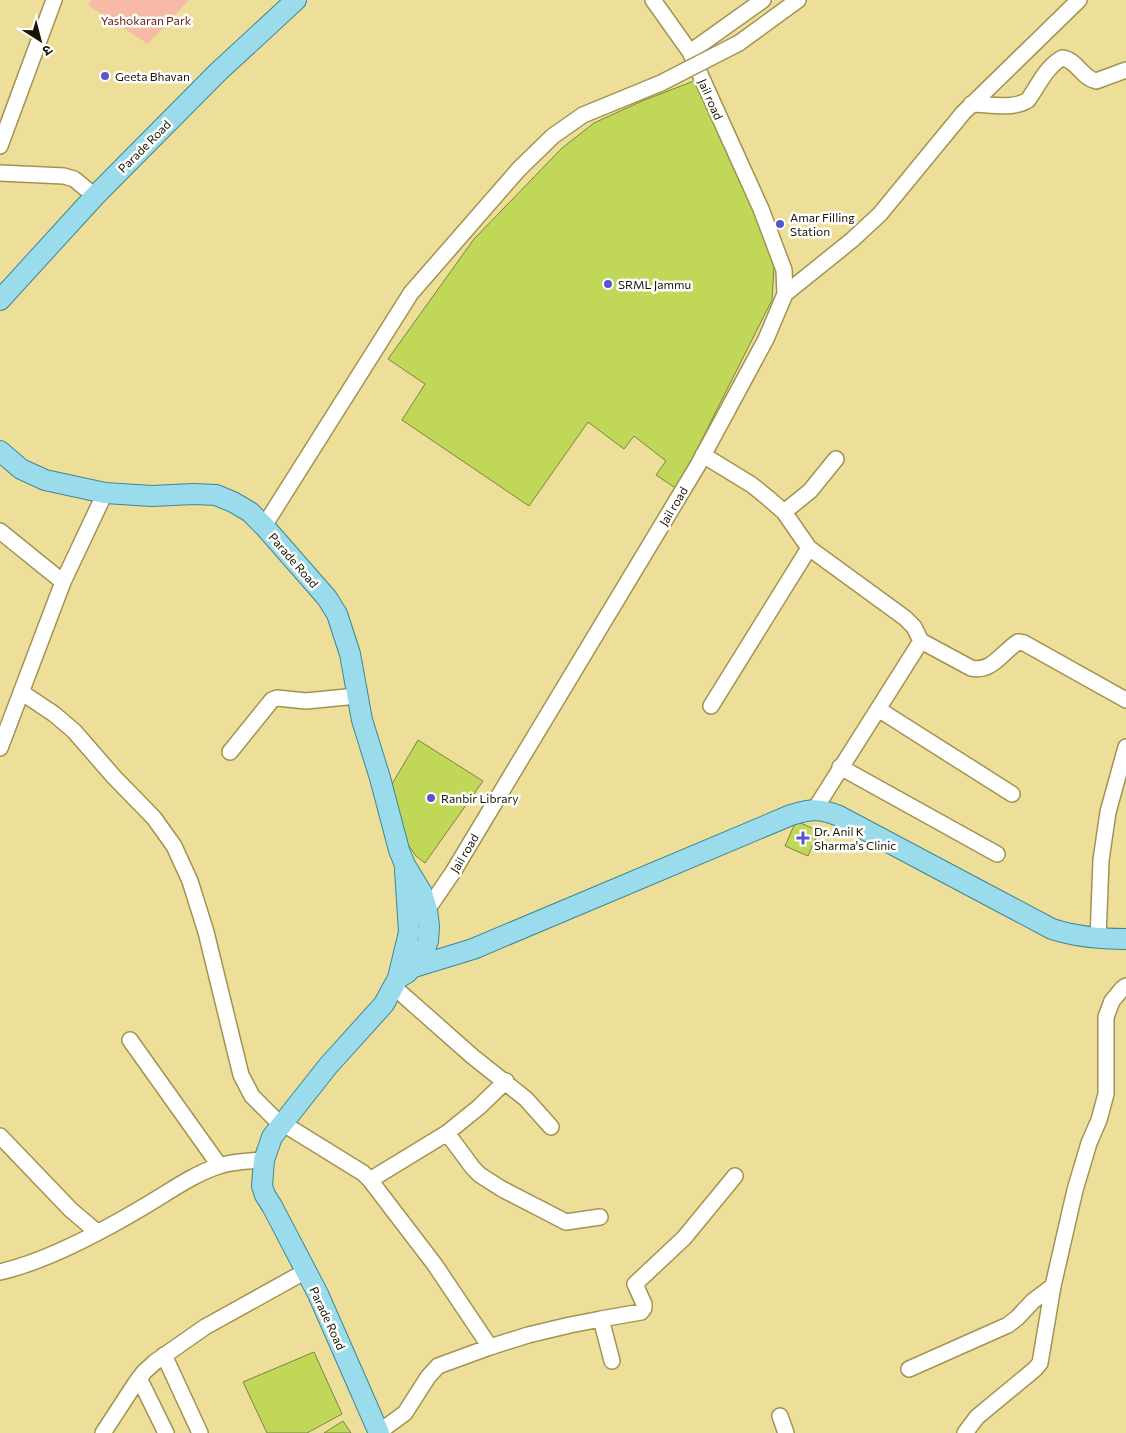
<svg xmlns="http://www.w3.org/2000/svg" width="1126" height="1433" font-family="Commissioner,'Noto Sans Devanagari',sans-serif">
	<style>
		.green { fill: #f6baa7 }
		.building { fill: #c1d758; stroke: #798544 }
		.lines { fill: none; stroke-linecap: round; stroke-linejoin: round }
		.minor-casing { stroke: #a29450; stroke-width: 18 }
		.major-casing { stroke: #418692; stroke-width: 22 }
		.minor { stroke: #fff; stroke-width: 15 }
		.major { stroke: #9adbec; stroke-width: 20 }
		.minor-bridge-casing { stroke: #a29450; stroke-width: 18; stroke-linecap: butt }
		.minor-bridge { stroke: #fff; stroke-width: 15 }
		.poi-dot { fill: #55c; stroke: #fff; stroke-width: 2 }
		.labels { text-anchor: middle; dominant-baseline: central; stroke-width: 5; stroke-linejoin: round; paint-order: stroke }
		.park-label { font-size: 12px; fill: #6d240a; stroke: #fff }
		.poi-label { font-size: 12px; fill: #191400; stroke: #fff; text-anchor: start }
		.street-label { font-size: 12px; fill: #191400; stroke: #fff }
	</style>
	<rect width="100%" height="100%" fill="#eddf99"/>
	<path class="green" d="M91 0H189L148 44 88 5Z"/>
	<path class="building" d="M699 79 759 209 774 267 772 300 677 489 656 475 666 461 634 436 624 449 588 422 529 506 402 420 425 384 388 359 474 239 562 148 594 123 642 101Z
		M418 740 483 781 425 863 416 856 402 836 389 789Z
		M796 821 819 831 808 856 785 846Z
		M314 1352 342 1414 307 1433H267L243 1382Z
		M343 1421 351 1433H324Z"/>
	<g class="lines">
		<defs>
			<path id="minor" d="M739 43 798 0
				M690 52 763 0
				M971 104C988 104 1013 110 1028 100 1038 86 1046 67 1062 58 1076 59 1082 78 1096 81L1126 70
				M0 146 54 0
				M0 173 64 176 74 179 95 196
				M785 294 852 240 880 214 963 113 1079 0
				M703 455 752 485 768 498 784 512 809 548 905 618 914 627 921 641 971 668C992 673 1002 652 1018 642L1024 643 1126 700
				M784 512 810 491 836 459
				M264 526 411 293 519 169 553 136 583 115 661 83
				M0 531 63 582
				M21 692 54 714 74 731 114 777 154 818 174 846 190 881 206 932 241 1075 252 1096 274 1118 363 1173 370 1180 435 1265 490 1347
				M711 706 809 548
				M878 709 1012 794
				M0 748 63 582 105 493
				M230 752 272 700 277 698 306 701 357 696
				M840 767 997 854
				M815 809 921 641
				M423 916 453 872 698 465 766 339 785 294 784 270 761 209 690 52 653 0
				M1098 939 1101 860 1108 812 1126 747
				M394 987 472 1056 526 1099 551 1127
				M130 1040 219 1165
				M447 1133 473 1168 480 1175 502 1189 566 1222 600 1217
				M0 1136 71 1210 97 1232
				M370 1180 447 1133 479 1107 506 1081
				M0 1272C48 1261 103 1231 145 1206 169 1192 193 1174 219 1166 233 1161 249 1161 264 1160
				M601 1319 641 1312 644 1308V1304L635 1284 684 1238 735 1176
				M164 1355 200 1433
				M909 1369 1008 1325 1017 1318 1033 1301 1053 1286
				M139 1378 166 1433
				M780 1416 786 1433
				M379 1432 405 1413 428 1377 438 1366 490 1347 528 1335 570 1325 601 1319 612 1361
				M103 1433 135 1384 144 1372 155 1362 205 1327 306 1271
				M965 1433 977 1417 1035 1369 1040 1363 1053 1286 1075 1190 1089 1143 1099 1120 1106 1094V1017L1112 1001 1122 989 1126 986"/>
			<path id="major" d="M0 300 95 196 218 72 296 0
				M0 451 21 469 45 480 105 493 152 496 194 494 216 495 233 502 250 512 264 526 327 598 337 614 350 654 362 720 380 778 399 850 405 865 422 893 427 910 429 926 428 941 422 956 407 973 398 978
				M414 967 473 949 791 815C810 809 820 808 839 816L1052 929C1077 937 1101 939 1126 939
				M379 1433 318 1294 272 1206 265 1195 262 1186 264 1160 272 1137 328 1066 384 1004 398 978 409 932 405 870"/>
		</defs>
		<use href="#minor" class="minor-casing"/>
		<use href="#major" class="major-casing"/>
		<use href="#minor" class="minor"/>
		<use href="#major" class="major"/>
		<defs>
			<path id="minor-bridge" d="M661 83 739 43"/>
		</defs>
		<use href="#minor-bridge" class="minor-bridge-casing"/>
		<use href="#minor-bridge" class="minor-bridge"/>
	</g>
	<g class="poi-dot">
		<circle cx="105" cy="76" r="5"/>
		<circle cx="780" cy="224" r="5"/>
		<circle cx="608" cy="284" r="5"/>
		<circle cx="431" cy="798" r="5"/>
		<path d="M800.5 830.5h5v5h5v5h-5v5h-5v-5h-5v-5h5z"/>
	</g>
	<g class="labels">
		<g class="park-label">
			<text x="146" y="20">Yashokaran Park</text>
		</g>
		<g class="poi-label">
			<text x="115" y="76">Geeta Bhavan</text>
			<text x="790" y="217">Amar Filling<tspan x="790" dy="14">Station</tspan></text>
			<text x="618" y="284">SRML Jammu</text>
			<text x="441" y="798">Ranbir Library</text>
			<text x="814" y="831">Dr. Anil K<tspan x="814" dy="14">Sharma's Clinic</tspan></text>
		</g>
		<g class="street-label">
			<text transform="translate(711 99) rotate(66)">Jail road</text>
			<text transform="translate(144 146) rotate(-45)">Parade Road</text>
			<text transform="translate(673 506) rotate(-59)">Jail road</text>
			<text transform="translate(294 560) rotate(49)">Parade Road</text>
			<text transform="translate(464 853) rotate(-59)">Jail road</text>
			<text transform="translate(328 1318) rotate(65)">Parade Road</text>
		</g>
	</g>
	<g transform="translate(40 40) rotate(144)" stroke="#ffffff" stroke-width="4" paint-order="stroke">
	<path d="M0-4L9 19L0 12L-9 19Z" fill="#191400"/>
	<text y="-8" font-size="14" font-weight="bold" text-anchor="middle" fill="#191400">उ</text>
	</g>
</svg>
